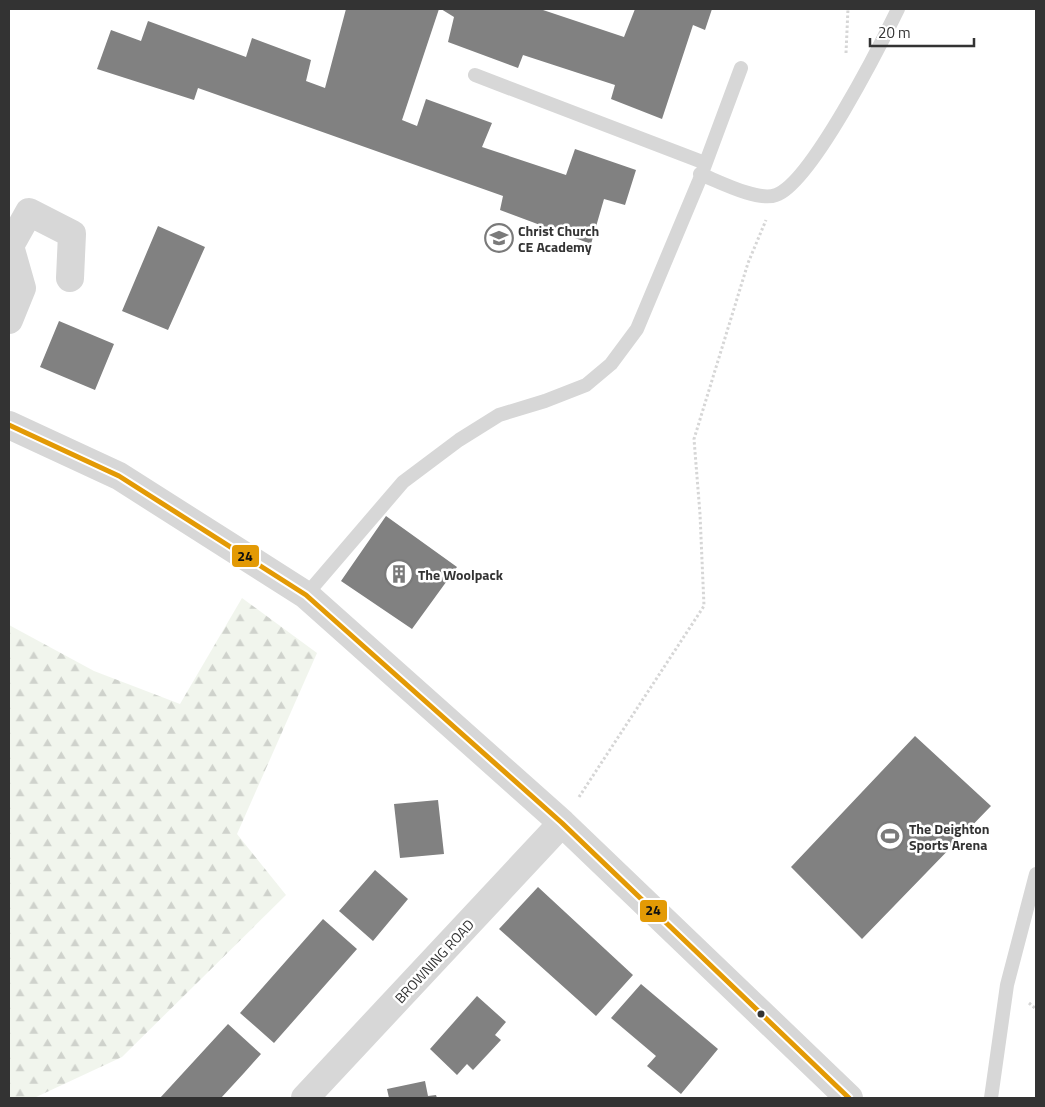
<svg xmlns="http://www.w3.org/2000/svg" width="1045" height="1107" font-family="'Titillium Web',sans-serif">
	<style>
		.forest { fill: url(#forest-firs) }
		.building { fill: #818181 }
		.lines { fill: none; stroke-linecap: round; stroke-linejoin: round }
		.path { stroke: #d6d6d6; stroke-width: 3; stroke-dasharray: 2.5 2.5; stroke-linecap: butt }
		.lane { stroke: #d7d7d7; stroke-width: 14 }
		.street { stroke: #d7d7d7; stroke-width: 28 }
		.bus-1-casing { stroke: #fff; stroke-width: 9 }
		.bus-1 { stroke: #e39a05; stroke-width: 5 }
		.bus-dot { fill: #333; stroke: #fff; stroke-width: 2 }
		.labels { text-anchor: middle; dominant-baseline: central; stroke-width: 5; stroke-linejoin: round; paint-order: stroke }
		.poi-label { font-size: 14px; font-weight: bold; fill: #333; stroke: #fff; text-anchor: start }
		.street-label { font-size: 14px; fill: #333; stroke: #fff }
		.line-badge { stroke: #fff; stroke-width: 2 }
		.pale-badge-label { font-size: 14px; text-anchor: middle; font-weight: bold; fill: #111 }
	</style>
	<defs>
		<pattern id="forest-firs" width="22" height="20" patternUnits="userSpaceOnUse" patternTransform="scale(1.25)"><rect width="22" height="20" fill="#f1f5ed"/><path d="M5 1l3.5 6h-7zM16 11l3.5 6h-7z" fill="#cfd2cc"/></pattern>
	</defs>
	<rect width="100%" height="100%" fill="#fff"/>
	<path class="forest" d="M242 598 317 653 237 834 286 895 122 1057 34 1098H9V625L94 671 180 704Z"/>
	<path class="building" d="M346 9H439L402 120 417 126 426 99 492 123 482 147 566 175 575 149 636 170 625 205 604 199 591 244 500 210 503 196 198 88 194 100 97 69 111 30 141 41 148 21 246 57 252 38 311 60 306 81 325 88Z
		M441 9H540L624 37 635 9H712L705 30 693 25 662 119 611 99 615 85 523 55 518 68 448 42 454 17Z
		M158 226 205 247 168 330 122 311Z
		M59 321 114 344 95 390 40 367Z
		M386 516 457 567 412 629 341 581Z
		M915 736 991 806 862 939 791 867Z
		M438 800 444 854 400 858 394 804Z
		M375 870 408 899 373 941 339 911Z
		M538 887 633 975 596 1016 499 929Z
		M323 919 357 949 274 1043 240 1013Z
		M641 984 718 1049 681 1094 647 1066 656 1056 611 1018Z
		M477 996 506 1022 495 1035 501 1040 488 1054 473 1070 467 1064 457 1075 430 1049Z
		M228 1024 261 1054 244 1073 221 1098H160Z
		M425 1081 428 1096 436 1095 437 1098H389L387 1089Z"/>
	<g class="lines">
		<path class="path" d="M846 53 848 9
			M579 797 704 606 700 514 694 439 748 263 766 220
			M1029 1003 1036 1009"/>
		<path class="lane" d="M475 75 705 163
			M700 174C718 181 758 202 776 195 811 183 880 46 898 9
			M306 595 403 482 459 440 499 415 545 401 586 385 611 364 637 329 699 181 741 68
			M991 1098 1007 985 1036 874"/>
		<path class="street" d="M9 320 22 288 10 246 29 212 72 234 70 278
			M9 425 119 476 306 595 562 823 849 1098
			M305 1098 562 823"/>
		<defs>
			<path id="bus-1" d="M9 425 119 476 306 595 562 823 849 1098"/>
		</defs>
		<use href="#bus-1" class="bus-1-casing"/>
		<use href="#bus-1" class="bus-1"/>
	</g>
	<defs>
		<symbol id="school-ring" viewBox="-11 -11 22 22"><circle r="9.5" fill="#fff" stroke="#7a7a7a" stroke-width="1.5"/><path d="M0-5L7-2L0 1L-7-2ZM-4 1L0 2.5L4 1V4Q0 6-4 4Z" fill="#7a7a7a"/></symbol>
		<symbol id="building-ring" viewBox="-11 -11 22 22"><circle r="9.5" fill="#fff" stroke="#7a7a7a" stroke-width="1.5"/><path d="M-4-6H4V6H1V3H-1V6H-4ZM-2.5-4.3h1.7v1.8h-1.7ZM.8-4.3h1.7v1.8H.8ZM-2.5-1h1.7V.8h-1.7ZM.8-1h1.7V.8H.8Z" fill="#7a7a7a"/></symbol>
		<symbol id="stadium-ring" viewBox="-11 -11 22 22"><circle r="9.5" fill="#fff" stroke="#7a7a7a" stroke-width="1.5"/><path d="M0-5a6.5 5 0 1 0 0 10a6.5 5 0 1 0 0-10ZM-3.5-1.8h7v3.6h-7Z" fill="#7a7a7a"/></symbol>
	</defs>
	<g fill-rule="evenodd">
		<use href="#school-ring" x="483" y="222" width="32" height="32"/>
		<use href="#building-ring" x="383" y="558" width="32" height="32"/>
		<use href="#stadium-ring" x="874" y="820" width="32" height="32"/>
	</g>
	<circle class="bus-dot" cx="761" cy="1014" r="4.5"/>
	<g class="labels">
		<g class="poi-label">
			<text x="518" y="230">Christ Church<tspan x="518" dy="16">CE Academy</tspan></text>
			<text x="418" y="574">The Woolpack</text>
			<text x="909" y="828">The Deighton<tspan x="909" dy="16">Sports Arena</tspan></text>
		</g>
		<g class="street-label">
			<text transform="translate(434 961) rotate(-47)">BROWNING ROAD</text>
		</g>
	</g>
	<g class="line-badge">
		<rect x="231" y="544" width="29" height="24" rx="5" fill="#e39a05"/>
		<rect x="639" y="899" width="29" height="24" rx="5" fill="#e39a05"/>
	</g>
	<g class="pale-badge-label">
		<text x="245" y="561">24</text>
		<text x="653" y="915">24</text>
	</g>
	<rect width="1045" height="1107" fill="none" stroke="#333333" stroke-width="20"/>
	<path d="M870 38v8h104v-8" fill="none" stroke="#333333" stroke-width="2.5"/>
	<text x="878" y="38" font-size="15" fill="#333333" stroke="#ffffff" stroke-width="4" paint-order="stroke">20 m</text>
</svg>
